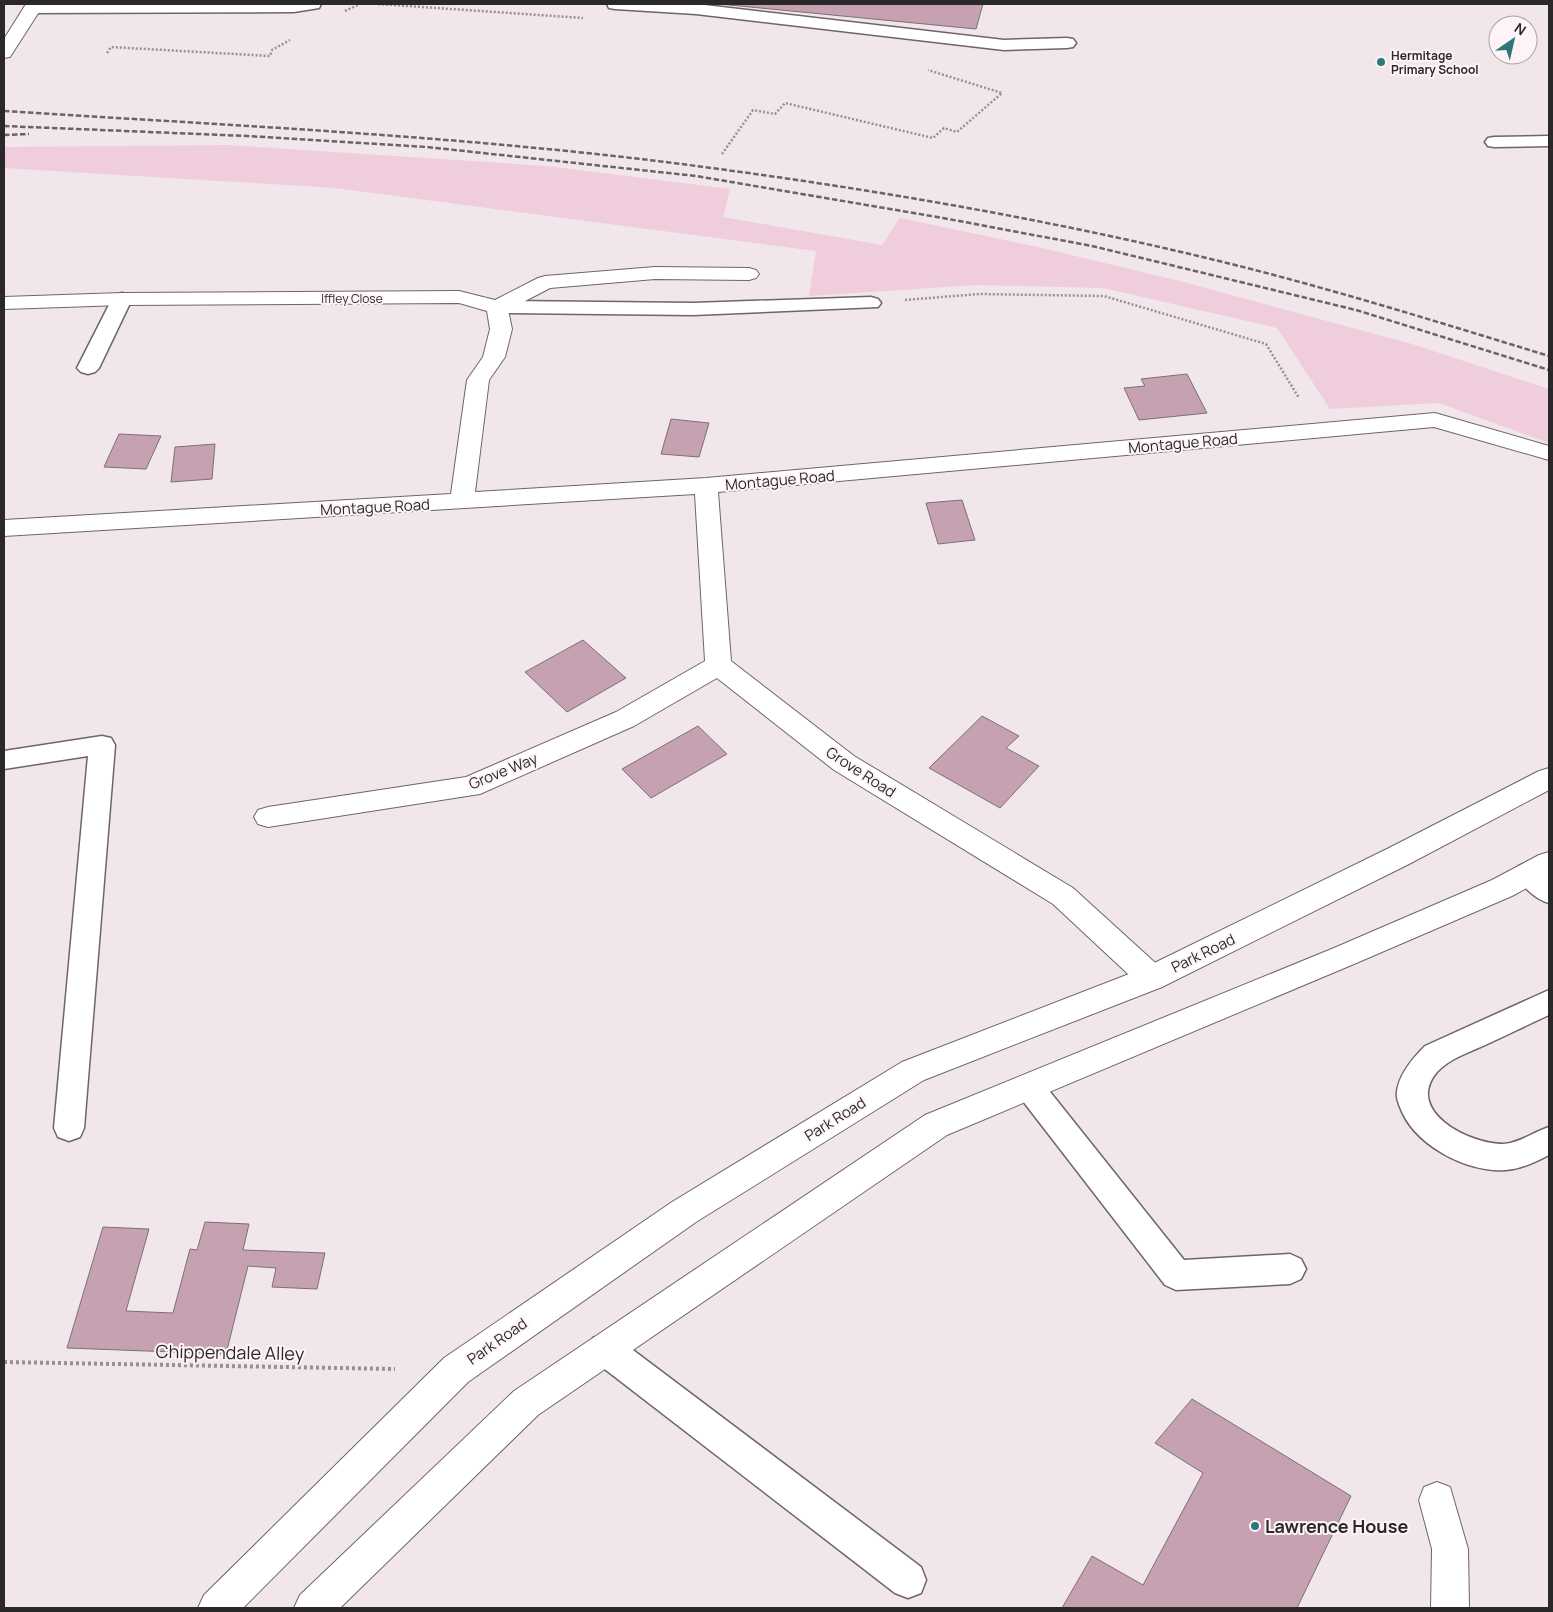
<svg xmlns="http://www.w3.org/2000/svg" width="1553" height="1612" font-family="Manrope,sans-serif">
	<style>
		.green { fill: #efcddc }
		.building { fill: #c6a1b2; stroke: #7a7174 }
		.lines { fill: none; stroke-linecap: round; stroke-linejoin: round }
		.lane-casing { stroke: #6e6569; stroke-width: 3 }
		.street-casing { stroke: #6e6569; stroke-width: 2 }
		.secondary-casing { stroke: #6e6569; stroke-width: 2 }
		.path-far1 { stroke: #979093; stroke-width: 2.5; stroke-dasharray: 2 2; stroke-linecap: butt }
		.path { stroke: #979093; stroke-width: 4; stroke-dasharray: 3 3; stroke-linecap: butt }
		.lane { fill: #fff; fill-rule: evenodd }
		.street { fill: #fff; fill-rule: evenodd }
		.secondary { fill: #fff; fill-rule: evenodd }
		.rail { stroke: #686364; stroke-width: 2.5; stroke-dasharray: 5.5 2.5; stroke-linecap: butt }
		.poi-dot { fill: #2d777a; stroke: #fef4f8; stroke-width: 2 }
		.labels { text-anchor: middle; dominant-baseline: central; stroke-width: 4; stroke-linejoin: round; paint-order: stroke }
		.far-poi-label { font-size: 12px; font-weight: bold; fill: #2b2829; stroke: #fef4f8; text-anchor: start }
		.far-street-label { font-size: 12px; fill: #2b2829; stroke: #fef4f8 }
		.street-label { font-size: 15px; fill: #2b2829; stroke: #fef4f8 }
		.near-street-label { font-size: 18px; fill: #2b2829; stroke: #fef4f8 }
		.near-poi-label { font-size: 18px; font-weight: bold; fill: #2b2829; stroke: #fef4f8; text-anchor: start }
	</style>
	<rect width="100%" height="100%" fill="#f1e7eb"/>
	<path class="green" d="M228 145 547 166 730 189 723 217 882 245 900 218 1038 247 1184 282 1412 344 1549 389V443L1439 403 1330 409 1277 328 1103 288 977 285 809 296 816 251 335 188 4 168V147Z"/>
	<path class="building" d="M719 4H983L976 29Z
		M1187 374 1207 413 1139 420 1124 388 1145 386 1141 379Z
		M671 419 709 423 699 457 661 454Z
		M119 434 161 436 146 469 104 467Z
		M215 444 212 479 171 482 175 447Z
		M962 500 975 540 938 544 926 503Z
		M583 640 626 678 567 712 525 672Z
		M982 716 1019 736 1006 748 1039 766 1000 808 929 768Z
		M698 726 727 754 651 798 622 769Z
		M205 1222 249 1224 243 1250 325 1253 317 1289 272 1287 276 1268 248 1266 226 1354 67 1348 103 1227 149 1229 126 1311 173 1313 190 1249 197 1250Z
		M1192 1399 1351 1496 1297 1608H1062L1092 1556 1143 1585 1203 1473 1155 1443Z"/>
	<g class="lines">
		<defs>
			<path id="lane" d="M32 4H321L319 8 294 12 26 13 24 9 26 5Z
				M607 4H696L1004 40 1067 38 1073 39 1076 43 1073 47 1067 48 1004 50 696 14 615 9 609 8Z
				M1549 136V146L1494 147 1488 146 1485 142 1488 138 1494 137Z
				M122 293 129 295 132 299 99 368 95 372 88 374 81 372 77 368 112 299 115 295Z
				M871 297 878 299 881 303 878 307 693 315 497 313 490 311 487 307 490 303 497 301 693 303Z
				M102 736 111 738 115 745 84 1128 80 1137 69 1141 58 1137 54 1128 88 756 4 769V751Z
				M1529 862 1539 866 1549 876V903C1535 899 1522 886 1515 873L1519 866Z
				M1549 990V1015C1527 1025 1505 1036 1483 1046 1467 1053 1449 1059 1437 1072 1404 1111 1469 1144 1503 1144 1520 1143 1533 1132 1549 1127V1155C1536 1162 1521 1169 1506 1170 1466 1173 1413 1144 1400 1107 1398 1102 1396 1097 1397 1092 1399 1074 1413 1058 1425 1046Z
				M1029 1074 1039 1078 1184 1260 1290 1254 1301 1259 1306 1269 1301 1279 1290 1284 1176 1290 1165 1285 1019 1096 1014 1087 1019 1078Z
				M605 1334 617 1338 921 1567 926 1580 921 1593 908 1598 895 1593 593 1360 589 1349 593 1338Z"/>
			<path id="street" d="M655 267 749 268 756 270 759 274 756 278 749 280 655 279 550 288 508 310 512 329 505 357 489 380 475 492 706 478 1435 413 1549 446V460L1434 427 718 492 731 661 854 756 1073 888 1162 969 1167 978 1162 987 1152 990 1142 987 1053 904 834 770 717 678 634 726 480 794 268 827 258 824 254 817 258 810 268 807 466 777 616 712 705 661 695 494 4 536V520L451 494 467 380 483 357 490 329 487 311 459 303 122 305 4 309V297L122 293 459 291 495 300 538 278 545 276Z
				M1437 1482 1450 1487 1468 1549 1469 1608H1431L1432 1549 1419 1500 1424 1487Z"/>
			<path id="secondary" d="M26 4H44L10 57 4 58V39Z
				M1549 768V790L1409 864 1162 987 924 1080 696 1222 468 1382 243 1608H198L204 1595 444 1358 672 1202 902 1062 1142 969 1389 848 1539 771Z
				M1549 852V876L1512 896 1354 964 947 1135 538 1415 340 1608H294L300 1595 514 1391 925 1115 1334 948 1492 880 1539 855Z"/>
		</defs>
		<use href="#lane" class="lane-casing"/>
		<use href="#street" class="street-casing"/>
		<use href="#secondary" class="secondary-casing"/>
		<path class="path-far1" d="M378 4 583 18
			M345 11 360 4
			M107 53 111 47 270 56 272 50 290 40
			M722 154 753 110 775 114 785 103 933 138 944 128 957 132 1002 93 928 70
			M905 300 979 294 1104 296 1266 344 1299 398"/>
		<path class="path" d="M4 1362 395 1369"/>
		<use href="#lane" class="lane"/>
		<use href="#street" class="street"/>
		<use href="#secondary" class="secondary"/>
		<path class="rail" d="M4 111C237 126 472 136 704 167 878 190 1052 220 1223 262 1333 289 1441 323 1549 356
			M4 126 247 136 427 147 696 176 943 218 1092 246 1356 310 1549 370
			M4 135 29 134"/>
	</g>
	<g class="poi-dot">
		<circle cx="1381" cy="62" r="5"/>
		<circle cx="1255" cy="1526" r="5"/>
	</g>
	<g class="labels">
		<g class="far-poi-label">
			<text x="1391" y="55">Hermitage<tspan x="1391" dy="14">Primary School</tspan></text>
		</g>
		<g class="far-street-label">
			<text x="352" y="298">Iffley Close</text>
		</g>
		<g class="street-label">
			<text transform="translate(1183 443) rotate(-5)">Montague Road</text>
			<text transform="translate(780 480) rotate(-5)">Montague Road</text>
			<text transform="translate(375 507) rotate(-3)">Montague Road</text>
			<text transform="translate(503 771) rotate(-22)">Grove Way</text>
			<text transform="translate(861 772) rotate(33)">Grove Road</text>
			<text transform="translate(1203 953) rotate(-26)">Park Road</text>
			<text transform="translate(835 1119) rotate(-32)">Park Road</text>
			<text transform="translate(497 1341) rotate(-35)">Park Road</text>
		</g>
		<g class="near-street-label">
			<text transform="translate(230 1352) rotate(1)">Chippendale Alley</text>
		</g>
		<g class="near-poi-label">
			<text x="1265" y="1526">Lawrence House</text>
		</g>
	</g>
	<rect width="1553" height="1612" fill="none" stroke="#2b2829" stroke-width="10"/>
	<g transform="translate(1513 40) rotate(34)"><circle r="24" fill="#fef4f8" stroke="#aaa2a5"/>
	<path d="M0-4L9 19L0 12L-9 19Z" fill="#2d777a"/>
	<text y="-8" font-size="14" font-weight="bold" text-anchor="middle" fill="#2b2829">N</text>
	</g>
</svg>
